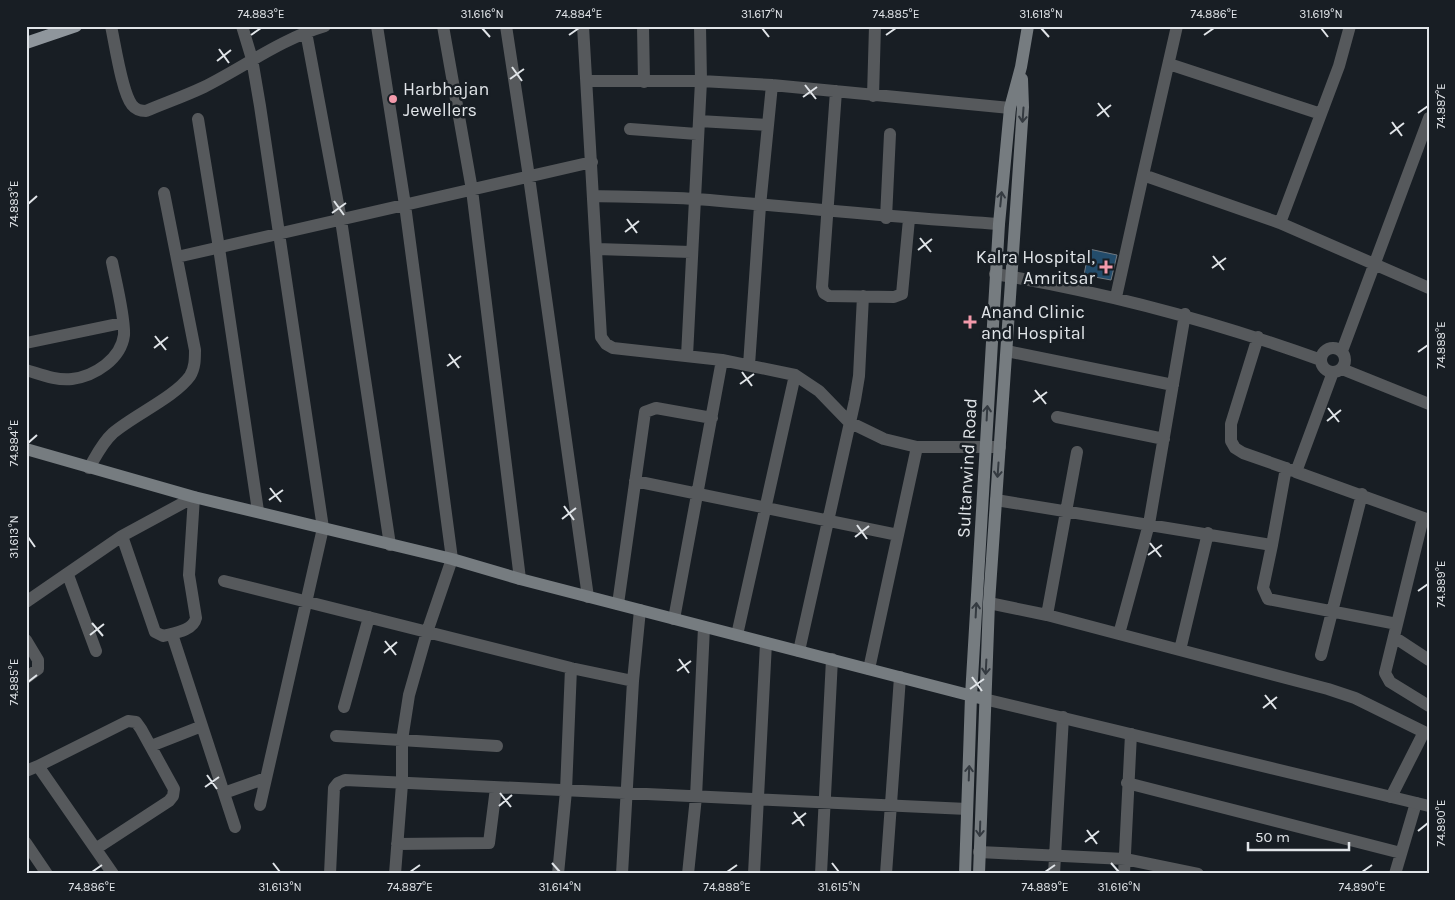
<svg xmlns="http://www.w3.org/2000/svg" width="1455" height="900" font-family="Karla,sans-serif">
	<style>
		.building { fill: #234c6b; stroke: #717980 }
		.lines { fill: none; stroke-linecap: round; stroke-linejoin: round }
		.minor { stroke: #56595c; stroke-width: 12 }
		.tertiary { stroke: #56595c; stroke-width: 12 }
		.secondary { stroke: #767c80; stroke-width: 12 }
		.primary { stroke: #8f969c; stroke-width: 12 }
		.oneway { stroke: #343a40 }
		.ticks { fill: none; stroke: #e0e4e8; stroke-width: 2 }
		.poi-dot { fill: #f39aab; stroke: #181e24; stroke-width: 2 }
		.labels { text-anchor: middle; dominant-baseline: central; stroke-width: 5; stroke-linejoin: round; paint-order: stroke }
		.poi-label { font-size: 18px; fill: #e0e4e8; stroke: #181e24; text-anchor: start }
		.street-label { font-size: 18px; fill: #e0e4e8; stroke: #181e24 }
		.neatline { fill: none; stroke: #e0e4e8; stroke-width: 2 }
		.ticks-label { font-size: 12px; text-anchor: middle; fill: #e0e4e8 }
	</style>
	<rect width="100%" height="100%" fill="#181e24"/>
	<path class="building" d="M1089 249 1117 255 1111 280 1084 275Z"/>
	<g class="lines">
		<path class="minor" d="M111 26C115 44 122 93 132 105 136 110 140 111 146 111 165 103 185 96 204 87 244 67 281 39 325 26
			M242 26 252 59 260 106 323 528 260 805
			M377 26 405 205 452 559 427 632 409 695 402 740V784L395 874
			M443 26 472 190 520 579
			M506 26 529 177 588 597
			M583 26 601 337 606 344 613 348 722 360 795 375 819 391 849 422 884 439 917 447H1000
			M643 26 644 82
			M1177 26 1143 175 1280 223 1429 288
			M306 32 341 220 390 545
			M1169 64 1321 114
			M587 81H701L772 85 1010 108
			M836 91 822 287 824 293 829 296 894 297 902 294 909 219
			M873 96 875 26
			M198 119 219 248 258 511
			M699 121 768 125
			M630 129 697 134
			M594 196C628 197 663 197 696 199 797 207 898 218 999 224
			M886 218 890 134
			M1280 223 1339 66 1350 26
			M597 249 691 252
			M177 257 592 162
			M995 274C1109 293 1213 321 1321 360
			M1116 297 1143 175
			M1185 314 1149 524 1119 634 1328 689 1355 698 1424 732 1391 797
			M1258 337 1231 424V441L1235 448 1243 453 1294 471
			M26 343 122 323
			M1321 360a12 12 0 1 1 24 0a12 12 0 1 1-24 0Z
			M1007 351 1173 385
			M1342 351 1429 118
			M687 356 701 81 700 26
			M749 365 760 206 772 85
			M1342 369 1429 404
			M26 370C40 374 56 381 72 379 95 376 121 359 124 335 125 317 116 282 112 262
			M1333 372 1296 472 1429 520
			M1057 417 1164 439
			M89 468C96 456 102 443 113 433 134 415 175 397 190 376 195 368 195 359 195 350L164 193
			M635 481 898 535
			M996 500 1272 545 1286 468
			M1423 518 1385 673 1390 682 1429 706
			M122 536 155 632 163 636C174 633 193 631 196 618L189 575 194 497
			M1272 545 1263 588 1268 599 1397 624
			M68 575 96 651
			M224 581 571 668 633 681
			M26 602 122 536 194 497
			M989 603 1047 615 1119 634
			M618 604 645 412 656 408 712 418
			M1047 615 1077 452
			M674 619 722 360
			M172 634 235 827
			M737 635 795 375
			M1394 637 1429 660
			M26 640 38 660V669L26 678
			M1180 650 1208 533
			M799 651 855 400 859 376 863 296
			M1321 655 1362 494
			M869 669 917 447
			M344 707 369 617
			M336 736 497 746
			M151 746 202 726
			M38 766 128 721 136 722 141 729 174 789 173 796 169 801 97 848
			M26 771 38 766 113 874
			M1127 783 1401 853
			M224 793 266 778
			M26 843 47 874
			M397 844 489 843 496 788
			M979 852 1125 859 1198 874
			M330 874 334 788 338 783 345 780 967 809
			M558 874 566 791 571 668
			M622 874 633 681 640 610
			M688 874 696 797 704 627
			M754 874 766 643
			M821 874 832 659
			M886 874 900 677
			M1054 874 1063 717
			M1124 874 1131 734
			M1395 874 1416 803"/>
		<path class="tertiary" d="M984 699 1429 806"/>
		<path class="secondary" d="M26 449 194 497 452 559 520 579 984 699
			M965 874 971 696 999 224 1010 108 1021 67 1028 26
			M979 874 989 603 1023 107 1022 79"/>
		<path class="primary" d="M26 43 76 26"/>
	</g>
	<defs><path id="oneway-shaft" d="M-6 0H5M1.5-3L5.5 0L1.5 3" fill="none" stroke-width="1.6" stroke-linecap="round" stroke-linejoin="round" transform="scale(1.25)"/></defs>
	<g class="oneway">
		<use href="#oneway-shaft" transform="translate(1023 115) rotate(94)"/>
		<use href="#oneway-shaft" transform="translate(1001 199) rotate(-84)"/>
		<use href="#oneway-shaft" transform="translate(987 413) rotate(-87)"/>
		<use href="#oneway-shaft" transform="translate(998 470) rotate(94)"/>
		<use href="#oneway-shaft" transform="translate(976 610) rotate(-87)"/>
		<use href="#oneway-shaft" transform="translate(986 667) rotate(93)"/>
		<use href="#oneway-shaft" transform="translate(969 773) rotate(-88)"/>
		<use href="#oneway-shaft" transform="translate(980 829) rotate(92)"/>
	</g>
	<path class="ticks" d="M482 28 490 37M762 28 769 37M1041 28 1049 37M1321 28 1328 37M251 35 261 28M569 35 579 28M886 35 896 28M1204 35 1214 28M219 49 229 63M217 61 231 50M512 67 522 81M510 79 524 69M805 85 816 99M803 97 817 87M1098 103 1109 117M1418 113 1428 106M1097 116 1111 105M1392 122 1402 136M1390 134 1404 123M334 201 344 215M28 204 37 196M332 213 346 203M627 219 637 233M625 232 639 221M920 238 931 252M918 250 932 239M1213 256 1224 270M1212 268 1226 258M155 336 166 350M154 348 168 337M1418 352 1428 345M449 354 459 368M447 366 461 356M742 372 752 386M740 384 754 374M1035 390 1046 404M1033 402 1047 392M1328 408 1339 422M1327 421 1341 410M28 443 37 435M270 488 281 502M269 500 283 490M564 506 574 520M562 519 576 508M857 525 867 539M28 537 35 547M855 537 869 526M1150 543 1161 557M1148 555 1162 545M1418 591 1428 584M92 623 103 636M90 635 104 624M385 641 396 655M384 653 397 642M679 659 689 673M677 671 691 661M972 677 982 691M28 682 37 675M970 689 984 679M1265 695 1276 709M1263 708 1277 697M207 775 217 789M205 787 219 777M500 793 511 807M499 806 512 795M794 812 804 826M792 824 806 813M1087 830 1097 844M1418 831 1428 823M1085 842 1099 831M273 863 280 872M552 863 560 872M832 863 839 872M1111 863 1119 872M92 872 102 865M410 872 420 865M727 872 737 865M1045 872 1055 865M1362 872 1372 865"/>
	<g class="poi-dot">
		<circle cx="393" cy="99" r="5"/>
		<path d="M1103.5 259.5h5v5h5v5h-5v5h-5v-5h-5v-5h5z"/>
		<path d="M967.5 314.5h5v5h5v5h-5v5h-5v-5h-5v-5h5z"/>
	</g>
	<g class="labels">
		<g class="poi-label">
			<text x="403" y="89">Harbhajan<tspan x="403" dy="21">Jewellers</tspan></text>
			<text x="1095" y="257" text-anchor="end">Kalra Hospital,<tspan x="1095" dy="21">Amritsar</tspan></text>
			<text x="981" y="312">Anand Clinic<tspan x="981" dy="21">and Hospital</tspan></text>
		</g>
		<g class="street-label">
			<text transform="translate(967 468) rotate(-87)">Sultanwind Road</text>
		</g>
	</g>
	<rect width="1455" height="900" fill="none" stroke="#181e24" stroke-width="55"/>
	<path d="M1248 842v8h101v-8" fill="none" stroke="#e0e4e8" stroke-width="2.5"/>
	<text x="1255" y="842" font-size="15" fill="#e0e4e8" stroke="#181e24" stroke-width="4" paint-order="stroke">50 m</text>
	<rect x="28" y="28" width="1400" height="844" class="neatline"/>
	<g class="ticks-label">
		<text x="261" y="18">74.883°E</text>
		<text x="482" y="18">31.616°N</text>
		<text x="579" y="18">74.884°E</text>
		<text x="762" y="18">31.617°N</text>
		<text x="896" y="18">74.885°E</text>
		<text x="1041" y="18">31.618°N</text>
		<text x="1214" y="18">74.886°E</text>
		<text x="1321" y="18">31.619°N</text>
		<text transform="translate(1441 106) rotate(-90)" y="4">74.887°E</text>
		<text transform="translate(14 204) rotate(-90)" y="4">74.883°E</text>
		<text transform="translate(1441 345) rotate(-90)" y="4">74.888°E</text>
		<text transform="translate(14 443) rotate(-90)" y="4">74.884°E</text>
		<text transform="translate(14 537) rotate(-90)" y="4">31.613°N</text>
		<text transform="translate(1441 584) rotate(-90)" y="4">74.889°E</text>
		<text transform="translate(14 682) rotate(-90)" y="4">74.885°E</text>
		<text transform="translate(1441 823) rotate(-90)" y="4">74.890°E</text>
		<text x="92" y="891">74.886°E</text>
		<text x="280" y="891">31.613°N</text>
		<text x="410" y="891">74.887°E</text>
		<text x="560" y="891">31.614°N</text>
		<text x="727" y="891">74.888°E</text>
		<text x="839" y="891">31.615°N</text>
		<text x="1045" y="891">74.889°E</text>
		<text x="1119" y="891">31.616°N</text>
		<text x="1362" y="891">74.890°E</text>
	</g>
</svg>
